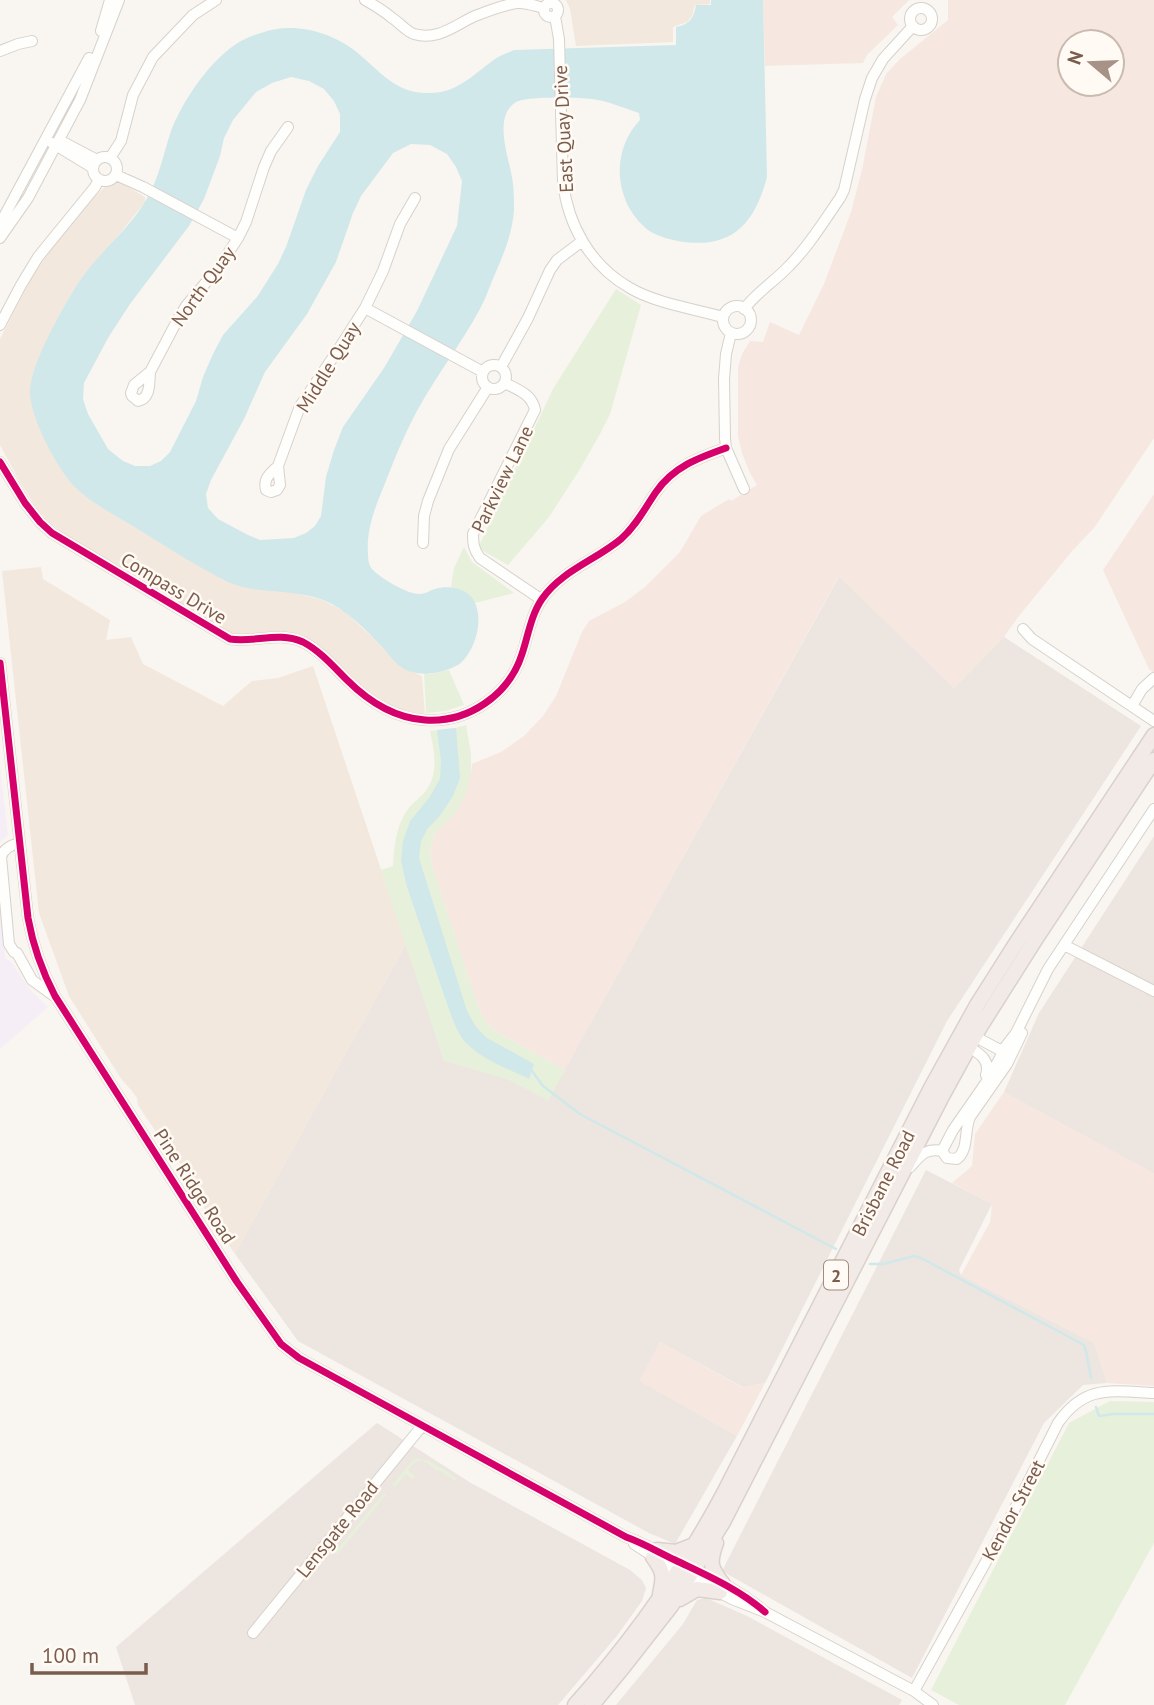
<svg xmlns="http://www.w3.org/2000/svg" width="1154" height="1705" font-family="'PT Sans',sans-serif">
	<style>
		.residential { fill: #f2e8de }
		.commercial { fill: #f6e8e1; fill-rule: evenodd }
		.industrial { fill: #ede5e0 }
		.education { fill: #f6eef6 }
		.green { fill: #e7f0db }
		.water { fill: #d0e8ea; fill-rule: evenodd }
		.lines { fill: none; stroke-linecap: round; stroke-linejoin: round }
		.stream { stroke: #d0e8ea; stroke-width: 2.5 }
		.minor-casing { stroke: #d7d1cb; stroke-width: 12 }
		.highway-casing { stroke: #dad1cc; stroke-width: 17 }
		.minor { stroke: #fefefd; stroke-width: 10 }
		.highway { stroke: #f2eae7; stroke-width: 14 }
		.cycleway-casing { stroke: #fffaf3; stroke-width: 11 }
		.cycleway { stroke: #d6006c; stroke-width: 7 }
		.labels { text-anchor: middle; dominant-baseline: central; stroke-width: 5; stroke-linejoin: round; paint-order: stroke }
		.shield { fill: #fffaf3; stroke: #a28b7f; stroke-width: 2 }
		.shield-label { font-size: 18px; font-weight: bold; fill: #7a5c4d }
		.street-label { font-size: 19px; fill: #7a5c4d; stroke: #fffaf3 }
	</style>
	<rect width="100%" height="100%" fill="#f9f5f0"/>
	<path class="residential" d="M566 0H710V4L695 5 692 16 687 22 673 27V42L576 46 570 9Z
		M120 182 145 197V202L72 294 39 357 33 374 30 391 96 504 131 525 296 593 322 600 344 611 372 637 401 667 422 676 425 717 394 711 373 698 295 635 268 632 252 636 230 635 70 538 49 522 36 507 20 482 0 445V339L33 275 60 237 91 200 108 184Z
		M41 567 43 579 110 620 106 640 131 637 143 664 223 706 252 681 278 678 313 666 406 944 235 1254 193 1191 185 1168 170 1153 138 1105 137 1098 132 1091 122 1080 69 996 39 913 2 571Z"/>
	<path class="commercial" d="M763 0H909L892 17 898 25 867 55 863 63 765 66Z
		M948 0H1154V438L1094 528 1073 550 1018 617 1004 637 954 688 838 578 565 1070 497 1032 486 1022 479 1009 432 867 430 849 436 832 457 811 471 773 472 764 501 752 524 736 543 716 556 696 582 632 589 621 625 602 645 587 680 552 701 516 729 499 731 501 757 485 750 473 742 453 738 436V367L742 354 750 341 763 342 770 322 799 335 824 284 851 212 862 170 876 97 886 74 900 59 948 20ZM1070 42H1112V84H1070Z
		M1154 494V673L1149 669 1103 570Z
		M1004 1092 1154 1172V1386L1107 1383 1094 1343 961 1275 990 1222 992 1204 952 1183 972 1166 975 1134Z
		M660 1342 742 1387 765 1383 737 1436 638 1381Z"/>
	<path class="industrial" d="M839 577 954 688 1004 637 1141 726 947 1021 765 1383 743 1387 660 1342 639 1381 737 1436 675 1544 649 1533 298 1341 235 1254 406 944 444 1060 510 1080 548 1100Z
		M1154 836V1173L1004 1092 1039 1013Z
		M926 1170 992 1204 959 1270 961 1275 1094 1343 1107 1383 1083 1385 1044 1423 912 1678 722 1571Z
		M377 1423 471 1483 630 1570 642 1580 646 1588 642 1601 616 1637 558 1705H135L116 1647Z
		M706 1598 747 1616 902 1700 899 1705H616L683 1624 697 1600Z"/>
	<path class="education" d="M0 769 8 835 0 842Z
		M0 908 5 958 11 962 32 992 48 1007 0 1049Z"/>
	<path class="green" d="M616 289 641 305 610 414 600 434 580 469 549 517 508 565 478 548 553 389Z
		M464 547 472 562 514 593 475 603 467 593 451 587 454 568Z
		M449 670 464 705 445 711 426 713 424 673 430 674Z
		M466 725 471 754V773L466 793 457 811 436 832 430 849 432 867 479 1009 486 1022 497 1032 565 1070 548 1101 510 1080 444 1061 381 870 393 866C394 846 396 826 408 809 413 802 422 797 427 789 439 772 434 750 430 731L456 728Z
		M1110 1401 1154 1402V1543L1065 1705H959L931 1690 1069 1423Z
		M418 1458C432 1461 446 1470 457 1479L455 1481 439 1470 438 1472C425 1461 420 1454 408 1470L415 1477 413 1480 406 1474 395 1487 392 1485 413 1460Z
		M384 1493 389 1499 385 1496 337 1555 335 1552Z"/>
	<path class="water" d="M711 0H763L767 177C755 222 734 248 684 242 672 240 658 237 648 230 614 203 610 151 640 120L639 113C624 108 608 101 592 99 579 97 527 96 516 102 491 118 511 161 513 184 514 193 514 203 514 211 512 233 504 254 495 274 490 285 486 298 480 309 461 344 436 376 417 411 404 435 394 460 384 486 375 507 366 531 368 554 368 560 369 566 373 570 380 578 409 595 420 594 426 594 430 590 435 589 444 586 459 587 467 593 488 608 477 652 458 665 442 674 416 678 401 667 394 662 388 653 382 647 365 629 346 609 323 600 297 590 269 593 242 587 235 585 228 582 222 579 191 563 161 543 131 525 111 513 91 503 75 487 57 469 30 417 30 392 30 364 63 307 79 282 98 253 128 231 146 200 159 179 163 155 171 131 183 100 211 58 241 41 247 38 254 35 261 33 293 21 333 32 359 54 387 78 401 98 441 92 462 88 479 70 495 59 501 55 508 53 514 50L676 45V27C689 25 694 18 696 5H711ZM291 77 309 81 324 89 334 101 340 114V132L318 166 306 190 286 247 278 264 257 297 223 335 213 354 203 377 196 401 170 452 161 461 150 466H135L123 461 108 449 88 414 83 399 84 383 108 338 130 304 189 226 204 199 220 156 224 138 233 120 256 92 272 83ZM411 144 430 145 447 154 456 167 462 181 457 226 417 311 384 368 343 427 334 450 326 477 321 516 315 526 306 533 294 538 260 540 248 535 218 519 208 508 206 494 211 480 244 419 265 372 307 314 336 262 353 213 361 196 393 153Z
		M456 728 460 778 453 796 439 817 428 828 421 841 419 858 467 1011 476 1027 487 1038 534 1064 529 1079C507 1068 477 1058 462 1038 458 1032 455 1025 452 1018L407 887 401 861 403 841 410 821 429 798 440 779 441 761 437 730Z"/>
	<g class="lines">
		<path class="stream" d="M532 1071 543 1086 580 1114 836 1249
			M870 1264H883L914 1256 921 1258 1084 1345 1086 1351 1091 1378
			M1096 1407 1099 1416 1113 1414H1154"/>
		<defs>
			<path id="minor" d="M365 0C374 5 384 11 392 18 400 23 406 31 414 34 438 41 455 25 475 16 488 11 503 5 517 3 526 2 535 6 544 8
				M544 10a7 7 0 1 1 14 0a7 7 0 1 1-14 0Z
				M910 19a11 11 0 1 1 22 0a11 11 0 1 1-22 0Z
				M555 16 559 39 563 182C568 226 591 266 630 288 655 303 695 309 723 317
				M101 31 110 0
				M0 51 18 44 32 41
				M61 141 97 160
				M52 143 93 168
				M93 169a12 12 0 1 1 24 0a12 12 0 1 1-24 0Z
				M110 158 121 141 133 95 153 57 193 15 216 0
				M116 175 143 187 238 238
				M0 224 89 58
				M0 238 28 198 80 100 119 0
				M723 320a14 14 0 1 1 28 0a14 14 0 1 1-28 0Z
				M365 308 483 372
				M744 309C758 291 774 282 789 266 809 246 824 221 840 198L844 190 865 99 872 78 883 59 913 26
				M0 325 21 285 38 257 95 187 99 179
				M731 333 726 354 724 379 725 438 726 448 744 489
				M482 377a12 12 0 1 1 24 0a12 12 0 1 1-24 0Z
				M501 367 528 318 550 270 557 260 581 242
				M150 372C149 383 151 398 138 401L132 396 131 393 134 385 150 372 178 319 186 306 219 267 238 238 246 222 264 167 271 151 288 127
				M505 383C518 390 532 394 535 410L473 534C473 544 474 550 480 558L542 600
				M0 462 25 503 40 522 52 533 230 639C254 643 279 631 303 642 320 651 333 666 347 680 368 701 394 718 425 720 468 723 509 695 522 654 528 636 531 615 542 599 561 571 596 560 621 539 636 526 645 508 656 492 673 467 698 458 726 448
				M278 466C270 474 263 478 266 490L271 492 277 490 280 485 278 466 300 406 340 347 365 308 383 271 400 224 415 198
				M423 543 424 516 428 501 449 449 488 387
				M1023 629 1032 639 1154 721
				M0 663 28 918C33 946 42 971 55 996L237 1282 281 1344 299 1358 626 1537C643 1543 658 1552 675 1560 706 1575 739 1589 765 1612
				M1132 706 1142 689 1154 678
				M19 843C11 845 4 848 1 857L9 944 14 952 17 953 32 980 54 996
				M1064 945 1154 991
				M970 1034 1002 1051
				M966 1045C978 1053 991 1059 986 1075
				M942 1151 953 1130 985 1084 1000 1058 1002 1051 1016 1033 1048 969 1154 809
				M910 1167C921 1155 925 1148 942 1151L947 1158 957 1159C969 1149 964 1131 970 1117L1007 1064 1022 1033
				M634 1544 670 1567 732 1599 765 1612 914 1691 933 1705
				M253 1633 422 1426
				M914 1691 1008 1522 1058 1423C1085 1384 1112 1391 1154 1393"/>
			<path id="highway" d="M716 1543C709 1562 710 1568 723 1584
				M657 1550 676 1552 694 1545
				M653 1557C664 1572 664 1576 660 1594
				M680 1599 697 1589 720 1592
				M575 1705C633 1640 683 1570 724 1493L931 1088 977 1005 1015 945 1154 735
				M592 1705 624 1666 671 1606 723 1522 940 1100 980 1027 1035 940 1154 760"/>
		</defs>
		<use href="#minor" class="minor-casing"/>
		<use href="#highway" class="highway-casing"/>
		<use href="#minor" class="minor"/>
		<use href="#highway" class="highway"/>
		<defs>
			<path id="cycleway" d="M0 462 25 503 40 522 52 533 230 639C254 643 279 631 303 642 320 651 333 666 347 680 368 701 394 718 425 720 468 723 509 695 522 654 528 636 531 615 542 599 561 571 596 560 621 539 636 526 645 508 656 492 673 467 698 458 726 448
				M0 663 28 918C33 946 42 971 55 996L237 1282 281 1344 299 1358 626 1537C643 1543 658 1552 675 1560 706 1575 739 1589 765 1612"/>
		</defs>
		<use href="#cycleway" class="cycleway-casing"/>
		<use href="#cycleway" class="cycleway"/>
	</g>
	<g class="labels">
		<rect class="shield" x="824" y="1260.5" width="24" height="29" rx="5"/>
		<g class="shield-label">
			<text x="836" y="1275">2</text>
		</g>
		<g class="street-label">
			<text transform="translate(563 129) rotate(-93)">East Quay Drive</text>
			<text transform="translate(203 286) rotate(-54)">North Quay</text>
			<text transform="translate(328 367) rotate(-58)">Middle Quay</text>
			<text transform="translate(502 479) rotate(-64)">Parkview Lane</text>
			<text transform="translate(174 588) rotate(31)">Compass Drive</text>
			<text transform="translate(883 1183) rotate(-63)">Brisbane Road</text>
			<text transform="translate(195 1186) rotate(57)">Pine Ridge Road</text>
			<text transform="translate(1013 1510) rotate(-62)">Kendor Street</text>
			<text transform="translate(337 1529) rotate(-51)">Lensgate Road</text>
		</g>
	</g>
	<g transform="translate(1091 63) rotate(289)"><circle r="33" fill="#fffaf3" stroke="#cabbb1" stroke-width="2"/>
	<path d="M0-5L12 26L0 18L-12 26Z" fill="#a69286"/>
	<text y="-10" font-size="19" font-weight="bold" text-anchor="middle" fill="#7a5c4d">N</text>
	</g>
	<path d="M32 1663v10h114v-10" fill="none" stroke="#7a5c4d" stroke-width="3.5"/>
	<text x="42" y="1663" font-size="21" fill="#7a5c4d" stroke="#fffaf3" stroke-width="5" paint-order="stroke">100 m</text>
</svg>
